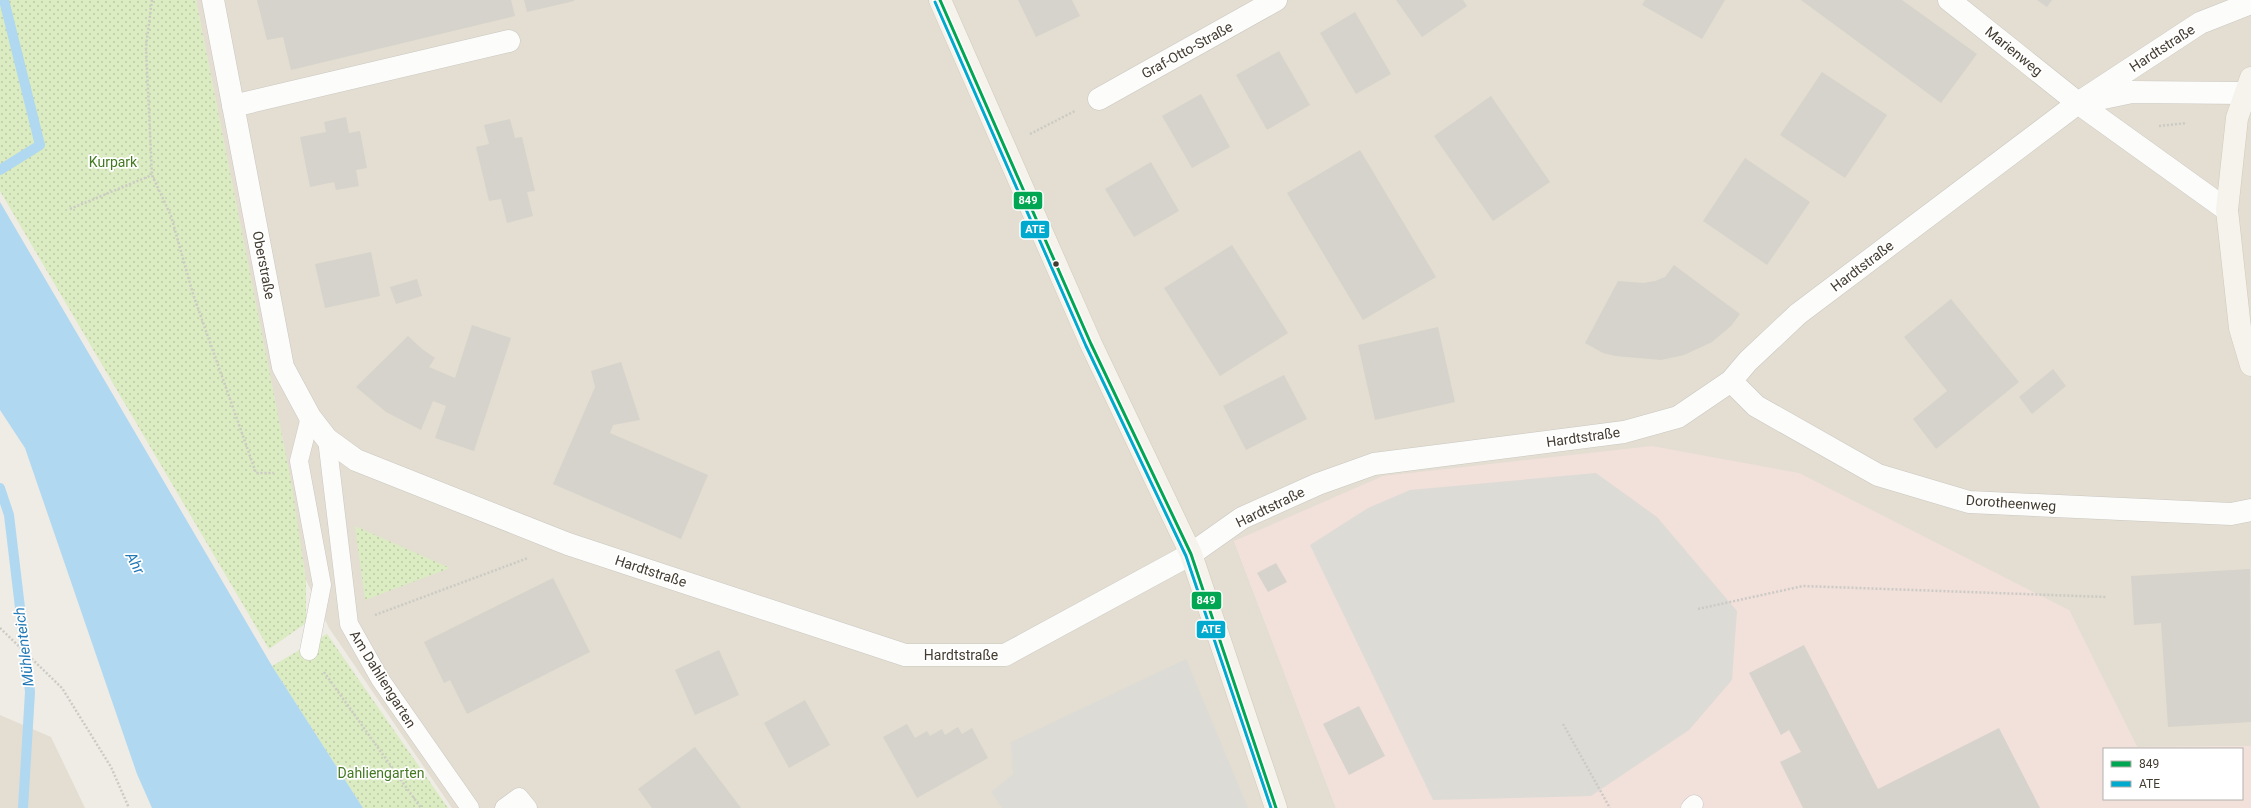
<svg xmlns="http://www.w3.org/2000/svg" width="2251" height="808" font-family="Roboto,sans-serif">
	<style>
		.residential { fill: #e3ded1 }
		.medical { fill: #f2e0db; fill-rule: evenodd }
		.park { fill: url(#park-dots) }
		.parking { fill: #dddbd5 }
		.water { fill: #b0d8f1 }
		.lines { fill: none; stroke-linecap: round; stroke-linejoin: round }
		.stream { stroke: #b0d8f1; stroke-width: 10 }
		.building { fill: #d6d3cc }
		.lane-casing { stroke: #cac7c1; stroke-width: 19 }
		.street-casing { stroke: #cac7c1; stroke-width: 23 }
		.secondary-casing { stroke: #cfcabc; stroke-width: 23 }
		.path { stroke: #cccac5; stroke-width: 2.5; stroke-dasharray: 2 2; stroke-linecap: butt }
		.lane { stroke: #fcfcfb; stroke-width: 18 }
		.street { stroke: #fcfcfb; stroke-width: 22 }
		.secondary { stroke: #f6f3ec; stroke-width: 22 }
		.bus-1-casing { stroke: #fff; stroke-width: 6 }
		.bus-2-casing { stroke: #fff; stroke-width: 6 }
		.bus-1 { stroke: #00a651; stroke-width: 3 }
		.bus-2 { stroke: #00a9ce; stroke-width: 3 }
		.bus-dot { fill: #433c31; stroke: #fff; stroke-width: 1.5 }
		.labels { text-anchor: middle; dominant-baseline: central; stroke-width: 3.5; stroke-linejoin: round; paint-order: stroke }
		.street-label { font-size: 14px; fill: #433c31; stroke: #fff }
		.park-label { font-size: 14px; fill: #437921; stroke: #fff }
		.water-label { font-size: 15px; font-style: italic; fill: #2379b6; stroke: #fff }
		.line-badge { stroke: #fff; stroke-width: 1.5 }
		.badge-label { font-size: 11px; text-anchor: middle; font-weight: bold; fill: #fff }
	</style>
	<defs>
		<pattern id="park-dots" width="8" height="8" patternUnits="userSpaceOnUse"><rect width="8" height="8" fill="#dbebc2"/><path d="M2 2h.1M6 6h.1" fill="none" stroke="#bdcaa7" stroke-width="1.8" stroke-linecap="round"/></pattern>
	</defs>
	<rect width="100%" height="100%" fill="#eeece5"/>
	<path class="residential" d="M196 0H2251V746L2137 747 2069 610 1234 541 1336 808H452L329 628 306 580 289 472Z
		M0 715 51 737 85 808H0Z"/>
	<path class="medical" d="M1652 446 1799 473 2069 610 2137 747 2251 746V808H1336L1234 541 1383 476ZM2104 749H2242V799H2104Z"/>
	<path class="park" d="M0 0H196L292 486 306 580V623L269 649 0 191Z
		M355 526 450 568 365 600Z
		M327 634 448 808H363L272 666Z"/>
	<path class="parking" d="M1596 473 1657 517 1737 611 1732 680 1689 730 1591 796 1433 800 1310 545 1368 508 1410 490Z
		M1186 659 1248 808H1002L991 792 1013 774 1011 742Z"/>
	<path class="water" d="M0 202 272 666 363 808H152L137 774 25 448 0 410Z"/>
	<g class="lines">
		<path class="stream" d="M0 170 40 145 4 0
			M0 488 9 515 30 692 23 808"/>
	</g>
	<path class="building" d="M257 0H511L515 16 291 70 283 37 267 40Z
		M524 0H574V1L527 12Z
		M1018 0H1072L1080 16 1036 37Z
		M1396 0H1463L1467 6 1422 37Z
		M1645 0H1725L1702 39 1642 5Z
		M1801 0H1902L1977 54 1941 103Z
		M2037 0H2052L2047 7Z
		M1355 12 1391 74 1356 94 1320 33Z
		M1279 51 1310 105 1267 130 1236 75Z
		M1822 72 1887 115 1845 178 1780 135Z
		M1201 94 1230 147 1192 168 1162 116Z
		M1491 96 1550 182 1493 221 1434 136Z
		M346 117 349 133 360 131 367 168 356 170 359 186 336 190 334 182 310 187 300 137 326 132 324 122Z
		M510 119 515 138 522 137 535 191 527 192 533 216 507 223 501 199 489 201 476 147 489 144 484 125Z
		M1360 150 1436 277 1363 320 1287 193Z
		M1745 158 1810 202 1767 265 1703 221Z
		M1151 162 1179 211 1134 237 1105 189Z
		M1232 245 1288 333 1220 376 1164 288Z
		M371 252 380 296 325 308 315 264Z
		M1674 265 1740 314 1731 326 1712 342 1684 355 1661 360 1615 356 1603 353 1585 343 1618 281 1643 283 1655 281 1665 277Z
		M417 279 422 296 396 304 390 287Z
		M1951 299 2019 382 1936 449 1913 419 1947 391 1904 337Z
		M472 325 511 338 474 451 435 438 446 406 433 401 421 430 386 412 356 387 408 336 422 349 435 358 429 367 455 378Z
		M1438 327 1455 402 1375 420 1358 345Z
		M621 362 640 420 613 425 610 433 708 475 681 539 553 484 595 387 591 371Z
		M2053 369 2066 386 2032 414 2019 397Z
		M1284 375 1307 419 1246 450 1223 406Z
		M1276 563 1287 582 1268 592 1257 573Z
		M2250 569 2251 722 2168 727 2161 623 2134 625 2131 576Z
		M553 578 590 652 467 714 450 680 444 683 424 642Z
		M1804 645 1878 789 1999 728 2040 808H1803L1780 762 1801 752 1789 730 1781 735 1749 673Z
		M719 650 739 695 695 715 675 670Z
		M805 700 830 745 789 768 764 723Z
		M1359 706 1385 756 1349 775 1323 724Z
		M907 724 915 738 927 731 930 736 942 729 945 735 958 727 962 734 972 728 988 758 917 798 883 737Z
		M695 747 741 808H652L638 789Z"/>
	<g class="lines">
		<defs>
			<path id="lane" d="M327 439 349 624 380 679 470 808
				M309 651 322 585 299 461 310 417
				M504 808 519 797 528 808
				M1690 808 1694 804"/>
			<path id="street" d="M213 0 283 367 310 417 327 439 356 460 568 544 905 655H1005L1191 554 1242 518 1318 484 1374 464 1624 432 1678 417 1731 381 1748 361 1798 314 2078 103 2200 23 2251 3
				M1949 0 2078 103 2227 210
				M1099 99 1276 0
				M2089 101 2132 92 2245 93
				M233 106 509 41
				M1731 381 1756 406 1878 475 1969 502 2231 514 2251 510"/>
			<path id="secondary" d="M940 0 1091 344 1191 554 1276 808
				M2251 78 2237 118 2227 210 2240 328 2251 365"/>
		</defs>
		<use href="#lane" class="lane-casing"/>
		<use href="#street" class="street-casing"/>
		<use href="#secondary" class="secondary-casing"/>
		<path class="path" d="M152 0 146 47 152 175 171 216 193 294 256 473H274
			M2159 126 2187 123
			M1030 134 1075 111
			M70 209 152 175
			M1698 609 1803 586 2106 597
			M375 615 528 558
			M0 628 62 688 111 767 129 808
			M324 672 421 808
			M1563 724 1610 808"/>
		<use href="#lane" class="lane"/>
		<use href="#street" class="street"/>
		<use href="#secondary" class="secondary"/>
		<defs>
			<path id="bus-1" d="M940 0 1091 344 1191 554 1276 808"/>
			<path id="bus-2" d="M935 2 1086 346 1186 556 1271 808"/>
		</defs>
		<use href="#bus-1" class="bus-1-casing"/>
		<use href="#bus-2" class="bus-2-casing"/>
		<use href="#bus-1" class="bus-1"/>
		<use href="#bus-2" class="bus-2"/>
	</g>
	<circle class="bus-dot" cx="1056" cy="264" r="3.5"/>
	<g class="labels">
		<g class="street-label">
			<text transform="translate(2162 48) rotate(-33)">Hardtstraße</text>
			<text transform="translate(1187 50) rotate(-29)">Graf-Otto-Straße</text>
			<text transform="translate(2014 51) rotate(39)">Marienweg</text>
			<text transform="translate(264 265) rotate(79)">Oberstraße</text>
			<text transform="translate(1862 266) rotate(-37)">Hardtstraße</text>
			<text transform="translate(1583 437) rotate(-8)">Hardtstraße</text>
			<text transform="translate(2011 503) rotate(4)">Dorotheenweg</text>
			<text transform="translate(1270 507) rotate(-26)">Hardtstraße</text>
			<text transform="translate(651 571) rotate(18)">Hardtstraße</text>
			<text x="961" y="655">Hardtstraße</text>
			<text transform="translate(383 679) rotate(58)">Am Dahliengarten</text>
		</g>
		<g class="park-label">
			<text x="113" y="162">Kurpark</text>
			<text x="381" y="773">Dahliengarten</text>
		</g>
		<g class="water-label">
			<text transform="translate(135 563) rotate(62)">Ahr</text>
			<text transform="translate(24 647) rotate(-97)">Mühlenteich</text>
		</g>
	</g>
	<g class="line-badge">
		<rect x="1013" y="191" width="30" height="19" rx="4" fill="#00a651"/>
		<rect x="1020" y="220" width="30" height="19" rx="4" fill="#00a9ce"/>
		<rect x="1191" y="591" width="31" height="19" rx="4" fill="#00a651"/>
		<rect x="1196" y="620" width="30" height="19" rx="4" fill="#00a9ce"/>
	</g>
	<g class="badge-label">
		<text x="1028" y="204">849</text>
		<text x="1035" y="233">ATE</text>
		<text x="1206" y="604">849</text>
		<text x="1211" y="633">ATE</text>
	</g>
	<rect x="2103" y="748" width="140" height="52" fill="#ffffff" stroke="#b4b1ad"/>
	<rect x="2111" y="761" width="20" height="6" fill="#00a651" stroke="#b4b1ad"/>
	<text x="2139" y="768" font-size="12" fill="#433c31">849</text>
	<rect x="2111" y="781" width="20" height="6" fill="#00a9ce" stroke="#b4b1ad"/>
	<text x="2139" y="788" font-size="12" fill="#433c31">ATE</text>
</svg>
